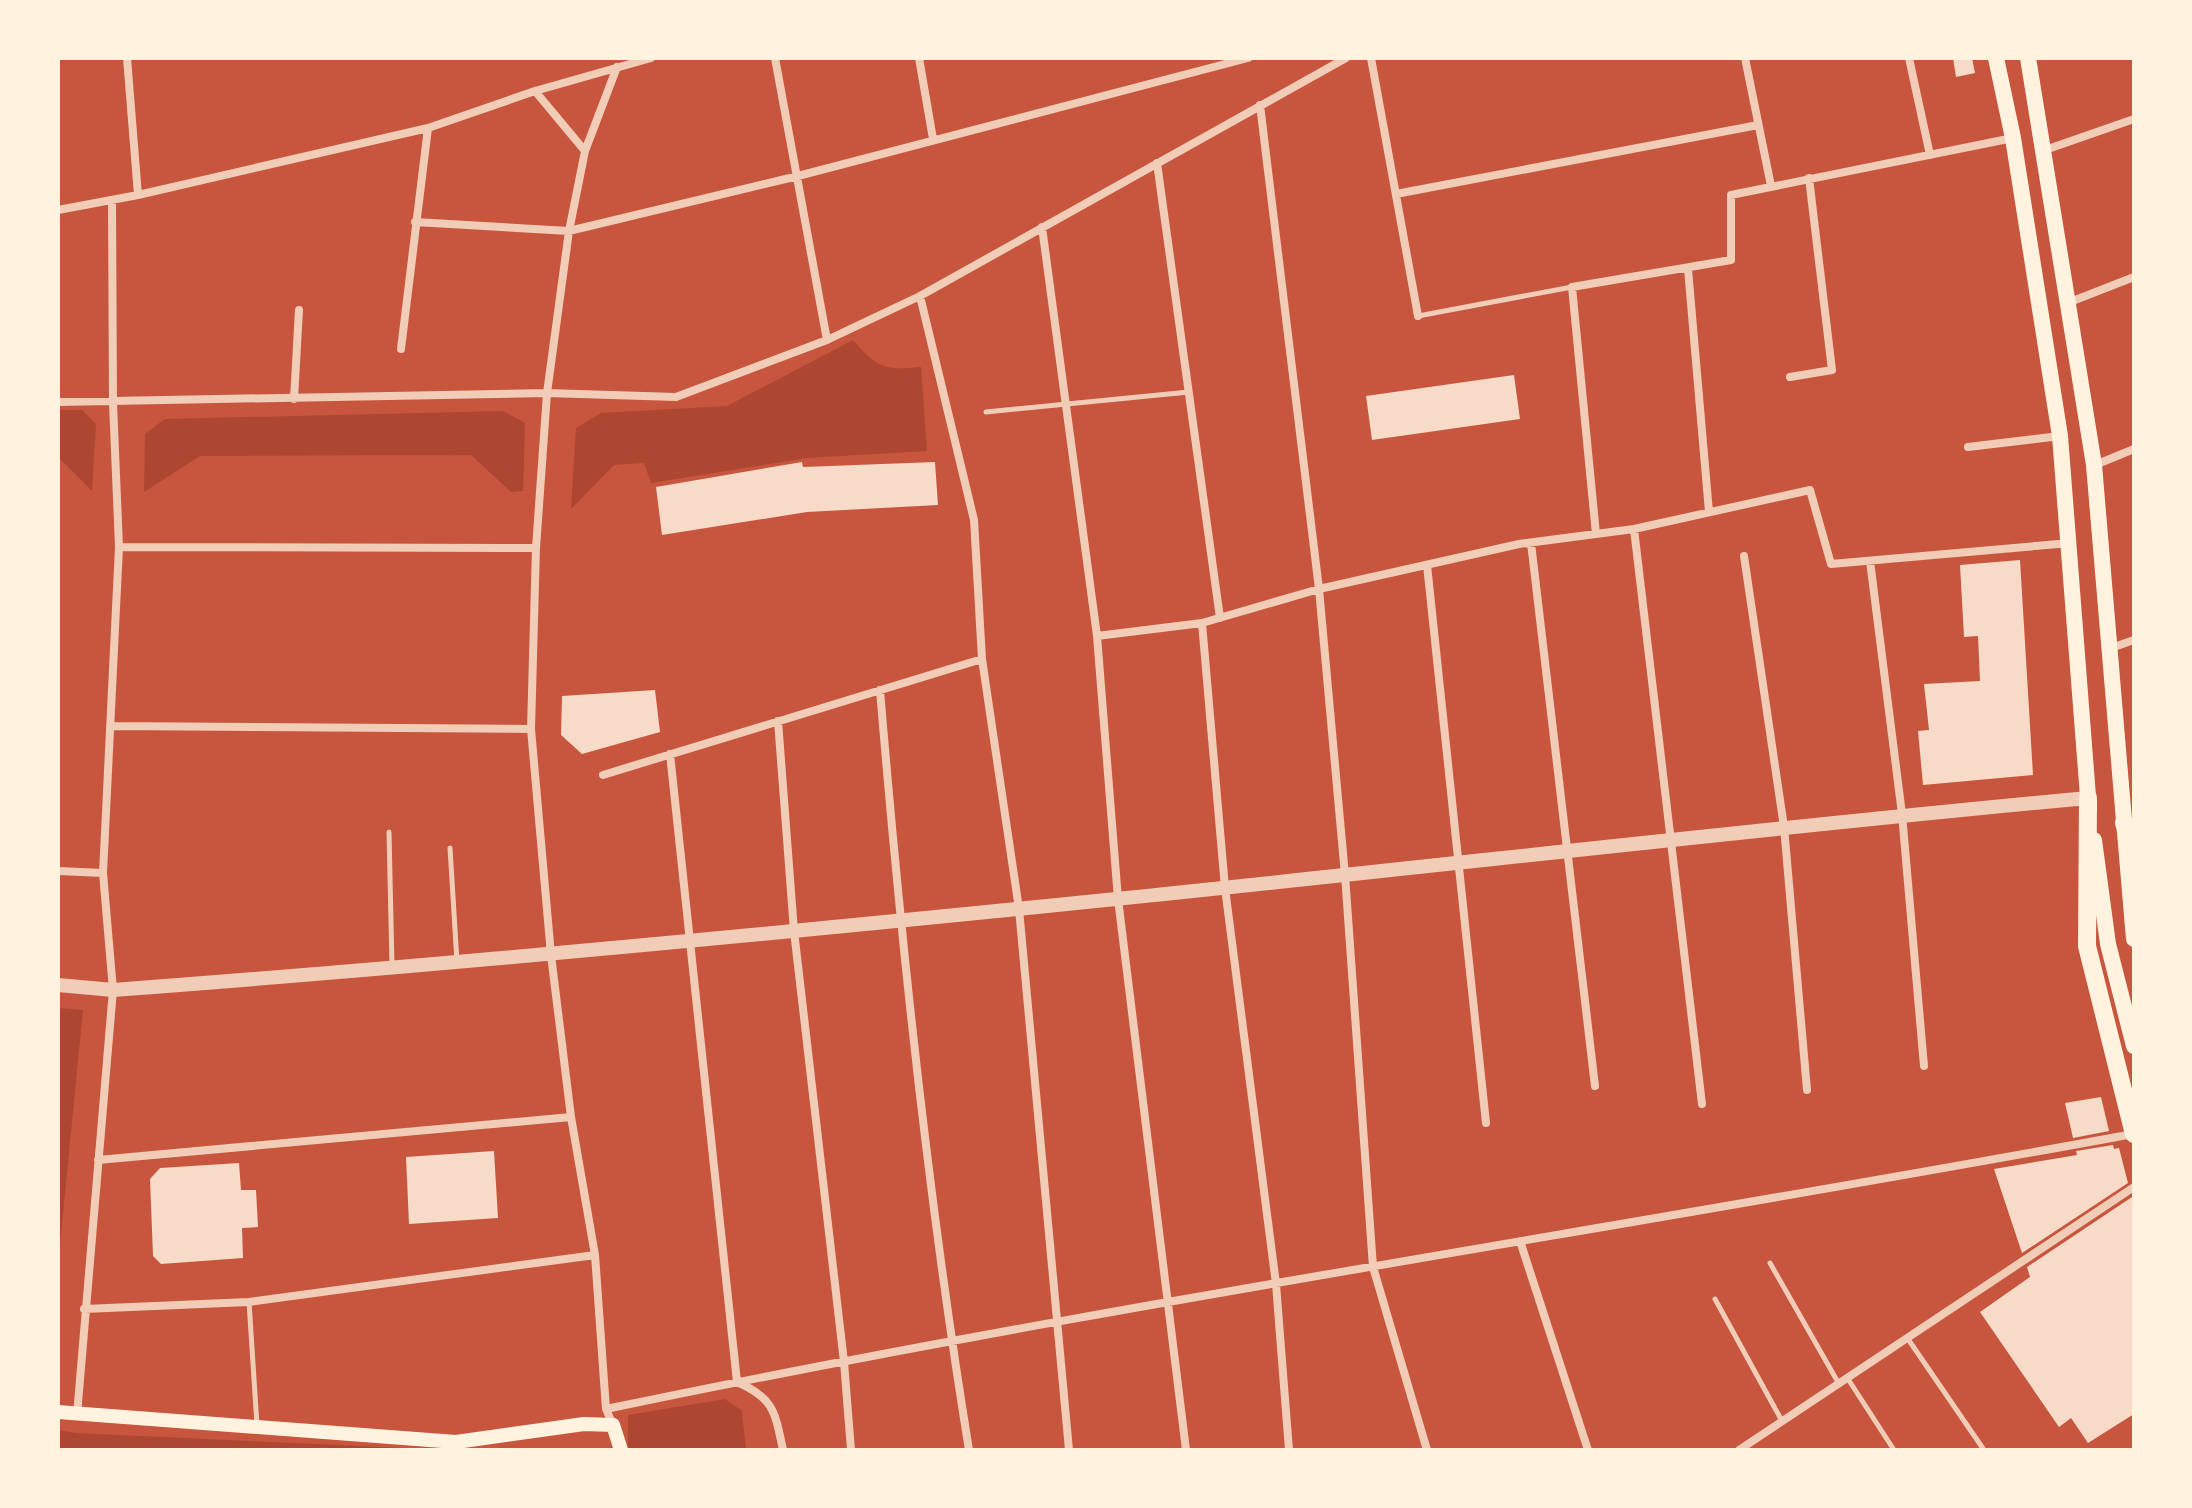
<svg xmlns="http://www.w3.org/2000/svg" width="2192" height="1508" font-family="'Noto Sans',sans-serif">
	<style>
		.green { fill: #ae4732 }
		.building { fill: #f7dbc8 }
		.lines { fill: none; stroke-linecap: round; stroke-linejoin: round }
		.service { stroke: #f1ccb7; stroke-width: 5 }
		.minor { stroke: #f1ccb7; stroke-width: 8 }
		.tertiary { stroke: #f1ccb7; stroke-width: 14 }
		.secondary { stroke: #fff3e0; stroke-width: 14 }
		.primary { stroke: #fff3e0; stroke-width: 16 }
		.trunk { stroke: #fff3e0; stroke-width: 18 }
	</style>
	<rect width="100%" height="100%" fill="#c8553d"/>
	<path class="green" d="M853 340C876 367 885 371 921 367L927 451 807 458 651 483 644 463 614 465 571 509 576 428 601 413 727 406Z
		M58 410H82L96 424 92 491 58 457Z
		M503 411 525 423 523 491 511 492 471 455 200 456 144 492 145 434 165 419Z
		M58 1008 83 1010 58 1265Z
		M725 1399 742 1411 746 1450H628V1415Z
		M58 1430 75 1433 444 1450H58Z"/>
	<path class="building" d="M1953 58H1972L1975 73 1956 77Z
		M1514 375 1520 419 1372 440 1366 396Z
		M802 462 803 467 935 462 938 505 807 512 662 535 656 487Z
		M2020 560 2033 775 1923 785 1918 731 1929 730 1924 684 1980 681 1978 636 1964 637 1960 565Z
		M655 690 660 732 582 754 561 735 562 696Z
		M2101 1097 2109 1131 2073 1138 2065 1103Z
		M2113 1145 2114 1149 2119 1148 2128 1183 2022 1253 1994 1169 2077 1155 2076 1151Z
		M494 1151 498 1218 409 1224 406 1157Z
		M239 1163 241 1190H256L258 1227 242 1228 243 1258 161 1264 153 1256 150 1179 160 1168Z
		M2132 1197 2134 1414 2088 1443 2071 1418 2059 1427 1980 1312 2030 1277 2027 1267Z"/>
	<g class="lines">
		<path class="service" d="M1418 316 1572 287
			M986 412 1189 392
			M389 832 392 966
			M450 848 457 962
			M1770 1263 1839 1384
			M1715 1299 1782 1421
			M249 1302 257 1425
			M1908 1339 1984 1450
			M1848 1379 1894 1450"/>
		<path class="minor" d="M127 58 138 195
			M775 58 827 340
			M919 58 933 139
			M1371 58 1418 316
			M1745 58 1771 186
			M1909 58 1930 155
			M535 91 585 151 569 231 547 393 536 548 531 729 551 955 571 1117 595 1255 606 1409 613 1425
			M1260 105 1319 589 1345 875 1373 1267 1427 1450
			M2045 150 2134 119
			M585 151 617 67
			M1157 163 1220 618
			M1396 194 1758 125
			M58 210 138 195 428 128 535 91 651 58
			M415 222 569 231 798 176 1248 58
			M1042 227 1097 636 1118 899 1186 1450
			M1688 269 1709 512
			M920 296 974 520 982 659 1019 909 1069 1450
			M2070 302 2134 277
			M401 349 428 128
			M1790 377 1832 370 1809 178
			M294 399 299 310
			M58 402 547 393 676 397 827 340 920 296 1346 58
			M1968 447 2060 436
			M2095 465 2134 449
			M1634 529 1702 1104
			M1596 534 1572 287 1731 260V195L2013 138
			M1531 543 1595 1086
			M119 547 536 548
			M1744 556 1784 827 1807 1090
			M1870 561 1902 814 1924 1066
			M1427 565 1486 1123
			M1202 623 1225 888 1276 1284 1289 1450
			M1097 636 1202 623 1319 589 1519 544 1634 529 1810 490 1831 564 2070 543
			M2111 648 2134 640
			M880 690C901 944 928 1198 969 1450
			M778 721 794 931 844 1362 851 1450
			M110 726 531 729
			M670 754 737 1382C774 1398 775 1412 783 1450
			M603 775 982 659
			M58 871 103 873
			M98 1160 571 1117
			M1520 1241 1588 1450
			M84 1309 249 1302 595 1255
			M606 1409C1113 1303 1625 1228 2133 1134
			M77 1415 113 990 103 873 119 547 113 403 112 201
			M1739 1450 2134 1187"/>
		<path class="tertiary" d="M58 985 113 990C448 965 782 933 1116 899 1440 866 1763 828 2088 798"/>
		<path class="secondary" d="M58 1412 456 1442 584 1424 613 1425 621 1450"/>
		<path class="primary" d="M1996 58 2013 138 2060 436 2089 809
			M2028 58 2094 465 2134 939
			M2094 840 2108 944 2134 1046"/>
		<path class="trunk" d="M2088 798 2087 946 2134 1134
			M2124 823 2134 850"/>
	</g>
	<rect width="2192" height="1508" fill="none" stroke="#fff3e0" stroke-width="120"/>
</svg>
